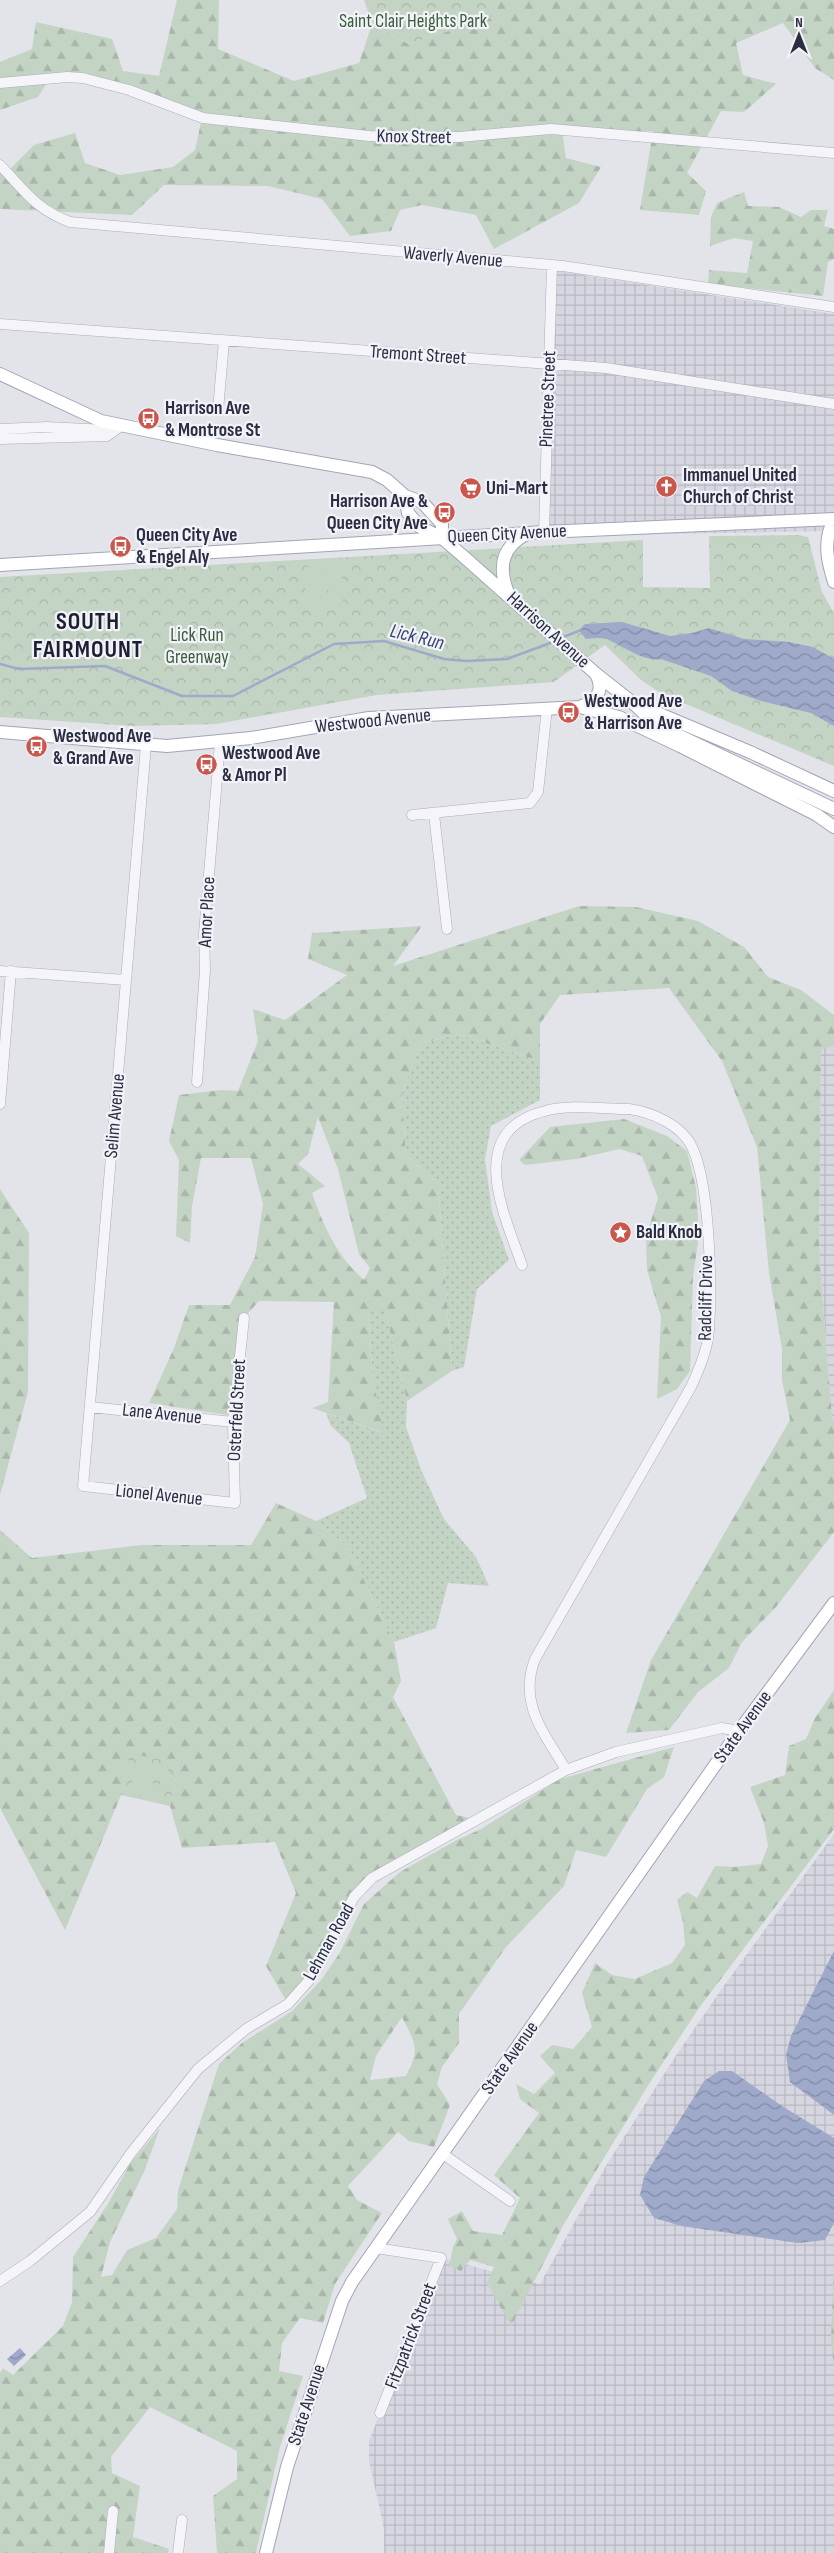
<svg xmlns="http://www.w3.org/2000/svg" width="834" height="2553" font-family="'Sofia Sans Condensed',sans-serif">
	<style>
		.industrial { fill: url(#industrial-grid) }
		.grass { fill: url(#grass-dots) }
		.forest { fill: url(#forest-firs); fill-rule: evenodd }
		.park { fill: url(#park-crowns) }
		.garden { fill: #c4d4c4 }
		.water { fill: url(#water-waves) }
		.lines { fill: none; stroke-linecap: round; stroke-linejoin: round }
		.stream { stroke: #9fa9c9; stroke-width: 2.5 }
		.minor-casing { stroke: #abadb8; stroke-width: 11 }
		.major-casing { stroke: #a2a5b6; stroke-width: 14 }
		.minor { stroke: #f5f5f9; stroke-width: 10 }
		.major { stroke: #fff; stroke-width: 12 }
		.labels { text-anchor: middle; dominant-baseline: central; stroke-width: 4.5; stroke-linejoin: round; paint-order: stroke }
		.park-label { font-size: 19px; fill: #385d3a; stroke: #f2f3f8 }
		.street-label { font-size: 19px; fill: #2b2e42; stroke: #f2f3f8 }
		.poi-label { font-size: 19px; font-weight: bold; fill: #2b2e42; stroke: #f2f3f8; text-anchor: start }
		.water-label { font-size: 20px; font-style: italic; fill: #364375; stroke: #f2f3f8 }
		.district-label { font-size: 24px; font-weight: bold; letter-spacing: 1px; fill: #1d1f33; stroke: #f2f3f8 }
	</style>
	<defs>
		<pattern id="industrial-grid" width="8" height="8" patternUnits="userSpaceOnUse" patternTransform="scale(1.25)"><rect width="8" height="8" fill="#d5d6df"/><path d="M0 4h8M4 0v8" fill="none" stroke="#b7b8c1"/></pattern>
		<pattern id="grass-dots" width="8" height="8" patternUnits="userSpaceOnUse" patternTransform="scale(1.25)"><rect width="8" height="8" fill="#c4d4c4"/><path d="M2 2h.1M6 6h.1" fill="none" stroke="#a9b6aa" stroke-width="1.8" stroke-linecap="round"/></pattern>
		<pattern id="forest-firs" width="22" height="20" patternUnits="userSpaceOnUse" patternTransform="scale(1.25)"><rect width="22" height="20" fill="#c4d4c4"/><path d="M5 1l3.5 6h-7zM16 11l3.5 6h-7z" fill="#a9b6aa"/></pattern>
		<pattern id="park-crowns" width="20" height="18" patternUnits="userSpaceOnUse" patternTransform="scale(1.25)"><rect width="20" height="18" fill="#c4d4c4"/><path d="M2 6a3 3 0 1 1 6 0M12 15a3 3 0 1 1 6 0" fill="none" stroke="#a9b6aa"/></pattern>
		<pattern id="water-waves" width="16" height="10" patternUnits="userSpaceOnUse" patternTransform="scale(1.25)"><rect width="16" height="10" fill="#9fa9c9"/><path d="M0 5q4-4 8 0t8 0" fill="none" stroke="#828aa5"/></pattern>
	</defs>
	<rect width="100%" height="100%" fill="#e2e4ea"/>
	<path class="industrial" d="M556 271 834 314V531L547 536Z
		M834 1046V1420L832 1419 819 1252 821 1048Z
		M834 1834V2553H384V2529L369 2460V2441L441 2258 540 2284 607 2164 675 2057 721 1990Z"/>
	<path class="grass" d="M458 1034 540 1061V1100L491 1126 485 1159 492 1212 509 1260 477 1289 464 1367 452 1371 438 1183 406 1155 402 1093 420 1044Z
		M368 1311H385L407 1401 406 1427 422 1472 444 1519 476 1557 489 1586 448 1583 436 1628 394 1642 348 1547 316 1521 367 1498 349 1443 331 1426 326 1413 383 1433 373 1380Z"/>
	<path class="forest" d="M177 0H219L218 49 294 81 359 63 372 24 409 44 491 17 502 0H834V80L815 68 783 23 736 43 743 75 776 84 744 112 721 111 687 173 706 191 699 215 640 210 653 131H562L566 158 601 167 579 203 494 249 476 215 422 205 400 210 391 231 350 236 322 199 268 186 164 185 132 215 0 209V165L7 172 34 145 75 133 85 163 120 175 173 167 195 150 202 118 109 83 50 78 38 97 0 110V62L32 49 36 22 112 39 123 71 159 76Z
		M744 192 748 206 779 207 801 217 811 210H828L824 226 834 229V259L828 262 823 296 708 284 709 270 747 273 753 241 734 238 710 246 711 217 717 203Z
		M579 906 636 907 698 921 744 947 768 977 801 990 834 1015V1046L821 1049 819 1252 832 1418 834 1420V1532L776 1607 742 1642 729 1668 698 1692 669 1730 626 1733 651 1660 790 1420 782 1380V1349L769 1273 757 1147 722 1061 669 988 560 995 540 1024V1061L458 1034 420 1044 402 1093 406 1155 438 1183 452 1371 407 1401 385 1311H368L373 1380 384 1433 312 1408 328 1402 334 1302 259 1301 241 1321 228 1415 149 1403 174 1348 189 1305H230L255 1257 263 1204 251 1158H201L192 1206 190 1243 176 1236 179 1160 169 1141 179 1095 221 1090 238 1091 258 1041 253 1009 285 1020 347 975 308 959 312 933 422 926 393 966ZM318 1117 338 1169 359 1254 370 1268 364 1280C337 1257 323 1225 312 1193L325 1186 298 1164 308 1154Z
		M624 1119 667 1136 687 1151 696 1188 699 1235 693 1277 690 1371 677 1389 657 1399 661 1317 647 1270 646 1237 658 1198 642 1156 620 1149 576 1159 525 1165 519 1160 550 1127Z
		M0 1189 29 1233 28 1392 0 1495Z
		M276 1503 316 1521 348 1547 394 1642 401 1681 393 1697 456 1815 475 1819 362 1887 328 1948 288 2004 266 1966 296 1893 275 1842 182 1848 170 1806 179 1764 130 1754 121 1795 65 1930 0 1808V1530L32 1558 142 1545H251Z
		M834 1690V1829L699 2008 649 2084 565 2222 511 2326 487 2283 494 2267 470 2260 461 2271 449 2266 453 2247 457 2239 448 2219 462 2211 473 2231 502 2235 520 2198 494 2175 539 2113 520 2099 516 2084 534 2094 555 2073 540 2056 552 2045 573 2049 592 2027 582 1993 595 1963 612 1975 635 1979 672 1963 685 1945 683 1922 677 1900 687 1892 697 1898 715 1866 734 1867 761 1864 768 1846 764 1823 750 1787 785 1775 789 1746 806 1739 815 1718Z
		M674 1747 664 1777 647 1789 606 1857 576 1850 564 1886 506 1947 459 2014V2043L442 2067 437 2084 450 2105 434 2147 409 2141 398 2132 348 2186 357 2200 382 2213 335 2284 323 2323 300 2318 282 2343 279 2371 303 2376 280 2447 256 2553H217L213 2496 237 2479V2451L150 2407 111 2457 112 2473 140 2486 133 2537 169 2549 168 2553H0V2373L3 2368 13 2375 63 2326 72 2302 73 2257 109 2202 130 2164 160 2128 144 2172 110 2242 101 2277 112 2275 127 2250 156 2238 177 2209 178 2190 219 2064 242 2043 292 2011 321 1980 339 1954 364 1904 400 1872 455 1841 481 1829 560 1779ZM402 2017C415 2044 421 2048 406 2076L370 2080 376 2056Z
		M834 2266V2368L831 2340Z"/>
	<path class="park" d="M364 0H502L491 17 409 44 372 24Z
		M799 535 808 537 822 592 834 613V766L662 694 641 680 605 645 554 682 377 695 216 724 133 726 0 717V577L643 540V587L710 588 709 536Z
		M130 1753 179 1764 170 1806 121 1795Z"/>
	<path class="garden" d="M341 564 342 582 328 583 327 565Z
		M324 566 326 604 306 605 304 567Z
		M328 586H342L343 604H329Z
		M137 1760 169 1767 166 1782 134 1775Z
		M133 1778 165 1786 162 1800 130 1793Z"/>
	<path class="water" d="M622 622 670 636 692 633 709 628 744 639 789 642 813 647 834 659V726L811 713 761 701 732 691 711 676 661 659C643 662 625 647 609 640 602 637 594 638 586 639L579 630 585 624Z
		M834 1951V2115L790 2082 786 2055 791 2036Z
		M719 2071H732L782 2106 834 2138V2223L825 2240 798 2243 681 2226 654 2218 640 2195 644 2177 704 2081Z
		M20 2348 26 2355 14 2366 7 2359Z"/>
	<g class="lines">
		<path class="stream" d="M561 638 581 630
			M0 664 19 669 105 666 182 696H233L334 644 384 641 444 659 466 661 507 659 553 642"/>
		<defs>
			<path id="minor" d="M0 83 67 77 83 78 129 90 203 118 369 136 460 137 551 129 834 153
				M0 165C24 190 35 209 70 222L563 266 834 307
				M0 324 606 368 834 404
				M218 410 224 341
				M0 429 47 427 106 430
				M0 439 107 436 121 426
				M544 532 552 265
				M146 745 83 1486 235 1503 233 1422 244 1318
				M434 814 447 929
				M412 815 530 803 538 792 547 708
				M0 971 126 980
				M197 1082 205 970 204 934 220 743
				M0 1104 11 971
				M522 1265C504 1214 464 1131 545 1111 570 1104 603 1109 629 1109 651 1112 682 1125 692 1147 710 1184 712 1286 709 1329 708 1349 699 1369 691 1387L535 1659C518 1704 544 1732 566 1770
				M90 1407 233 1422
				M443 2154 510 2201
				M376 2248 441 2258 380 2413
				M0 2281 30 2261 90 2212 131 2153 198 2069 246 2029 288 2004 312 1977 354 1897 372 1878 566 1770 616 1752 722 1728 739 1731
				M109 2553 113 2511
				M178 2553 182 2520"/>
			<path id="major" d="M0 374 101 421 217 445 372 472 387 480 405 496 422 502 442 524V538
				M405 496 408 513 420 527 442 538 463 556 595 673 633 703 680 746 817 815 834 827
				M834 520C823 540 827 560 834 582
				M0 565 544 532 834 519
				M508 593C498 567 501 547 528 533
				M580 707C597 700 605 691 596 674
				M643 707 750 752 834 791
				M667 730 834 809
				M0 732 167 746 251 738 369 718 580 707 619 717 680 746
				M266 2553 287 2467 342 2301 352 2282 739 1731 834 1603"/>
		</defs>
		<use href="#minor" class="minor-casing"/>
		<use href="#major" class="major-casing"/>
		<use href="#minor" class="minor"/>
		<use href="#major" class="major"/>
	</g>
	<defs>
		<symbol id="bus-disc" viewBox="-11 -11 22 22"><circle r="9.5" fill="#ca574c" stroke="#f2f3f8"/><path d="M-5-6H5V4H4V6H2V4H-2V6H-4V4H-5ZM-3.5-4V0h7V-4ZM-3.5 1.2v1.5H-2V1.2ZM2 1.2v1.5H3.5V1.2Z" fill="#fff"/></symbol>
		<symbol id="church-disc" viewBox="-11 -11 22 22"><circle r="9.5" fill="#ca574c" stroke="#f2f3f8"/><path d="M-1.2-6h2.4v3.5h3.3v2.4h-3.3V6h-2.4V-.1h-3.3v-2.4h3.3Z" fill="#fff"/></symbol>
		<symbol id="supermarket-disc" viewBox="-11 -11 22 22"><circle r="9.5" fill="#ca574c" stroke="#f2f3f8"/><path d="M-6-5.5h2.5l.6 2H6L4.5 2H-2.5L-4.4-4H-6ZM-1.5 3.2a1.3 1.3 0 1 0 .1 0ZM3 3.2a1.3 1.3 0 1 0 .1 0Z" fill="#fff"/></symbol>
		<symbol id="sight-disc" viewBox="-11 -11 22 22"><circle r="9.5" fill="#ca574c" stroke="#f2f3f8"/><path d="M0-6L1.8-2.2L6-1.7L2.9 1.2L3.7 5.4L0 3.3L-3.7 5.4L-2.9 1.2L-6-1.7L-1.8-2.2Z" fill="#fff"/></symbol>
	</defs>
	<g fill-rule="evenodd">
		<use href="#bus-disc" x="136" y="406" width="25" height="25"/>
		<use href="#church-disc" x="654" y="474" width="25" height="25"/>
		<use href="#supermarket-disc" x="458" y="476" width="25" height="25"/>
		<use href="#bus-disc" x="432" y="500" width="25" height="25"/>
		<use href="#bus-disc" x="108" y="534" width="25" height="25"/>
		<use href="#bus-disc" x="556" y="700" width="25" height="25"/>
		<use href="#bus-disc" x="24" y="734" width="25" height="25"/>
		<use href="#bus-disc" x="194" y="752" width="25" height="25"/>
		<use href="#sight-disc" x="608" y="1220" width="25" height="25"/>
	</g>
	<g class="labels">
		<g class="park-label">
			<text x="413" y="21">Saint Clair Heights Park</text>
			<text x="197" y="635">Lick Run<tspan x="197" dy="22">Greenway</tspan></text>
		</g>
		<g class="street-label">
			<text transform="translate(414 137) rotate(1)">Knox Street</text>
			<text transform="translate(453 257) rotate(5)">Waverly Avenue</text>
			<text transform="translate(418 355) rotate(4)">Tremont Street</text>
			<text transform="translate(548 399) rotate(-88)">Pinetree Street</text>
			<text transform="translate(507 534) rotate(-3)">Queen City Avenue</text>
			<text transform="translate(548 630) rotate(42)">Harrison Avenue</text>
			<text transform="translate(373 721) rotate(-6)">Westwood Avenue</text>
			<text transform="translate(207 912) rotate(-87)">Amor Place</text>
			<text transform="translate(115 1116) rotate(-85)">Selim Avenue</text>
			<text transform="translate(706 1298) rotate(-89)">Radcliff Drive</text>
			<text transform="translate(237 1410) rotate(-87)">Osterfeld Street</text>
			<text transform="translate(162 1414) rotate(6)">Lane Avenue</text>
			<text transform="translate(159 1495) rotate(6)">Lionel Avenue</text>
			<text transform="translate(743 1727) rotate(-54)">State Avenue</text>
			<text transform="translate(329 1942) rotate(-61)">Lehman Road</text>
			<text transform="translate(510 2058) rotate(-55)">State Avenue</text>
			<text transform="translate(411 2336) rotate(-69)">Fitzpatrick Street</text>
			<text transform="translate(307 2405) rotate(-72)">State Avenue</text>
		</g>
		<g class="poi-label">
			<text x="165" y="408">Harrison Ave<tspan x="165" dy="22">&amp; Montrose St</tspan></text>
			<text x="683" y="475">Immanuel United<tspan x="683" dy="22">Church of Christ</tspan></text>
			<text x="486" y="488">Uni-Mart</text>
			<text x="428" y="501" text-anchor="end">Harrison Ave &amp;<tspan x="428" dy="22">Queen City Ave</tspan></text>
			<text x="136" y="535">Queen City Ave<tspan x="136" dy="22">&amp; Engel Aly</tspan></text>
			<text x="584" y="701">Westwood Ave<tspan x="584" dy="22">&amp; Harrison Ave</tspan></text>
			<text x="53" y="736">Westwood Ave<tspan x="53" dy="22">&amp; Grand Ave</tspan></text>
			<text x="222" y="753">Westwood Ave<tspan x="222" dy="22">&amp; Amor Pl</tspan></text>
			<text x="636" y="1232">Bald Knob</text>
		</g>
		<g class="water-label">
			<text transform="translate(417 637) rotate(14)">Lick Run</text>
		</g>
		<g class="district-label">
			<text x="88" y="621">SOUTH<tspan x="88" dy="28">FAIRMOUNT</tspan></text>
		</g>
	</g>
	<g transform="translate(799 35)" stroke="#f2f3f8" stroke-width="4" paint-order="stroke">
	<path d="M0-4L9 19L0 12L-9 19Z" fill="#2b2e42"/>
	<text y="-8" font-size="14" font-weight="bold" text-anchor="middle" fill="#2b2e42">N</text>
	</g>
</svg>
